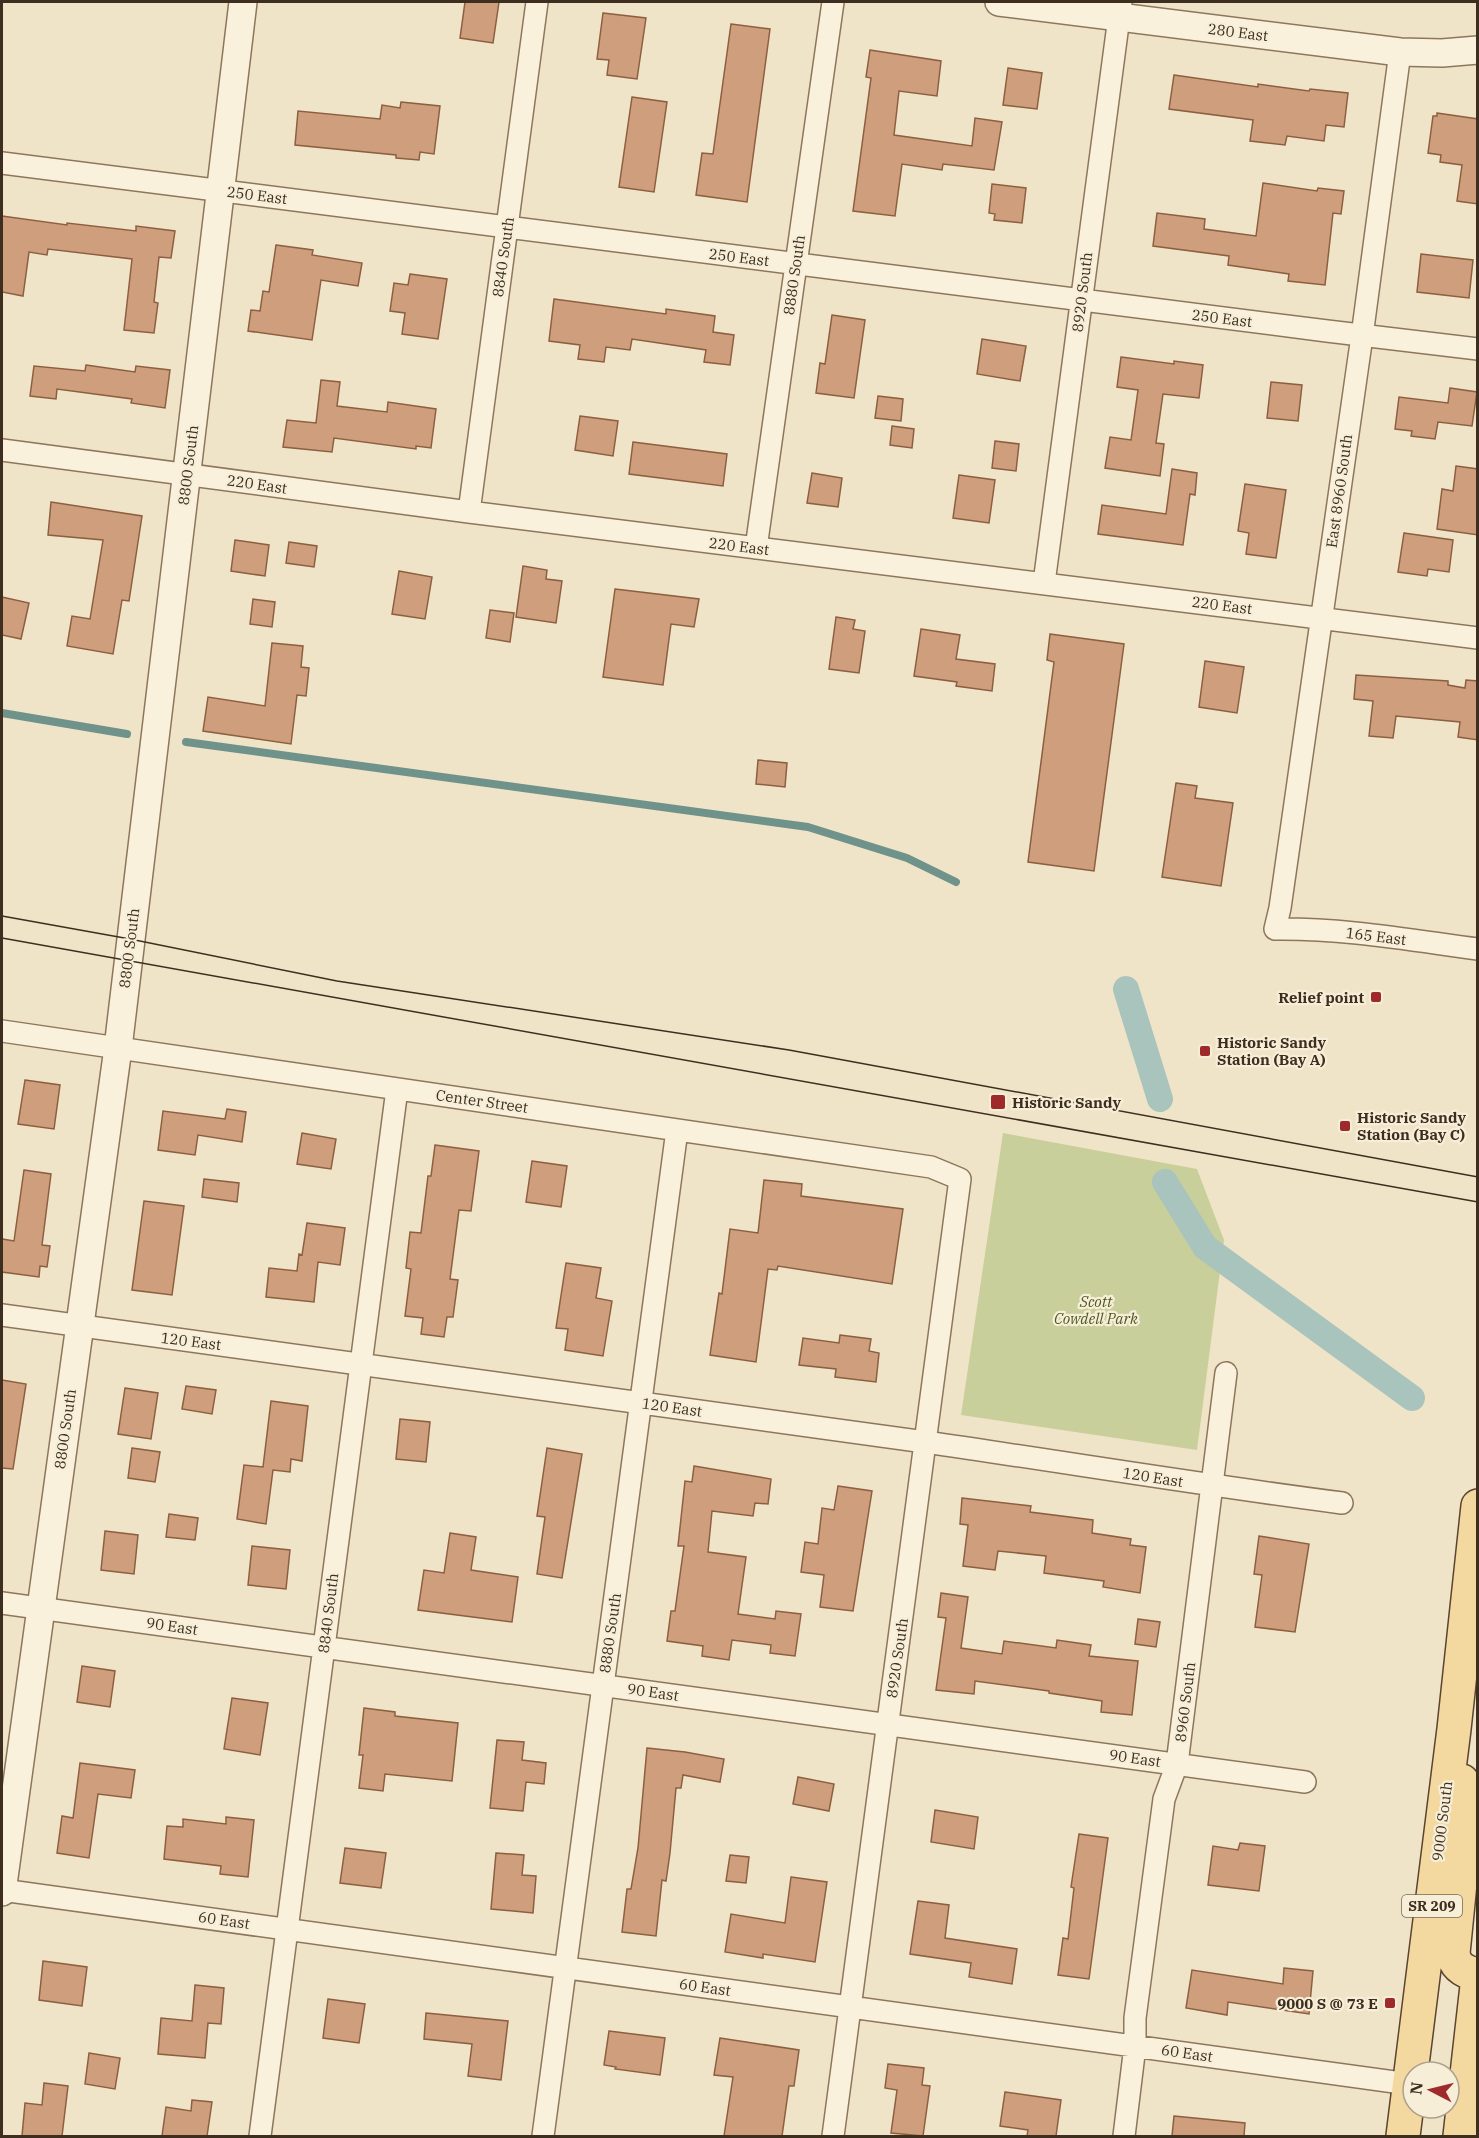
<svg xmlns="http://www.w3.org/2000/svg" width="1479" height="2138" font-family="'IBM Plex Serif',serif">
	<style>
		.green { fill: #c9cf9b }
		.lines { fill: none; stroke-linecap: round; stroke-linejoin: round }
		.stream { stroke: #6f938a; stroke-width: 8 }
		.canal { stroke: #a9c4bc; stroke-width: 26 }
		.building { fill: #cf9f7d; stroke: #8d5f41; stroke-width: 1.5 }
		.minor-casing { stroke: #8d765c; stroke-width: 24 }
		.tertiary-casing { stroke: #8d765c; stroke-width: 30 }
		.primary-casing { stroke: #5b4430; stroke-width: 36 }
		.minor { stroke: #faf1dc; stroke-width: 21 }
		.tertiary { stroke: #faf1dc; stroke-width: 27 }
		.primary { stroke: #f3d9a0; stroke-width: 33 }
		.tram { stroke: #3d2e20; stroke-width: 1.5 }
		.poi-dot { fill: #9e2a2b; stroke: #f7eed8; stroke-width: 2 }
		.labels { text-anchor: middle; dominant-baseline: central; stroke-width: 4.5; stroke-linejoin: round; paint-order: stroke }
		.shield { fill: #f7eed8; stroke: #756857; stroke-width: 1.5 }
		.shield-label { font-size: 14px; font-weight: bold; fill: #3d2e20 }
		.street-label { font-size: 15px; fill: #3d2e20; stroke: #f7eed8 }
		.poi-label { font-size: 15px; font-weight: bold; fill: #3d2e20; stroke: #f7eed8; text-anchor: start }
		.park-label { font-size: 15px; font-style: italic; fill: #4d5a26; stroke: #f7eed8 }
	</style>
	<rect width="100%" height="100%" fill="#f0e4c8"/>
	<path class="green" d="M1003 1133 1197 1169 1224 1240 1197 1450 961 1415Z"/>
	<g class="lines">
		<path class="stream" d="M2 713 127 734
			M186 742 808 827 907 858 956 882"/>
		<path class="canal" d="M1126 989 1160 1099
			M1165 1182 1205 1247 1412 1398"/>
	</g>
	<path class="building" d="M465 2H499L493 43 460 38Z
		M603 13 646 18 637 79 607 75 609 60 597 59Z
		M731 24 770 29 747 202 696 195 702 153 713 154Z
		M870 50 941 61 937 96 899 91 894 135 972 146 975 118 1002 122 994 170 943 164 942 170 902 164 895 216 853 211 871 78 866 77Z
		M1008 68 1042 73 1037 109 1003 105Z
		M1174 75 1258 87V84L1309 91 1310 89 1348 93 1344 127 1326 125 1324 141 1287 136 1285 145 1250 141 1253 120 1169 109Z
		M632 97 667 102 654 192 619 187Z
		M401 102 440 106 434 154 420 152 419 160 396 158V155L295 145 298 111 380 119 382 105 400 108Z
		M1437 113 1478 119V204L1457 201 1462 165 1440 162 1441 155 1428 153 1433 116H1437Z
		M1263 183 1317 191 1318 188 1344 191 1341 214 1333 213 1325 285 1288 281 1289 274 1228 265 1229 256 1153 246 1157 213 1205 219 1204 229 1256 236Z
		M992 184 1026 188 1022 223 994 220 995 214 989 213Z
		M2 216 67 225V223L136 231V226L175 231 171 258 159 257 154 302 158 303 154 333 124 330 132 259 48 249 47 255 29 252 23 296 2 292Z
		M276 245 313 250 312 255 362 263 358 286 321 280 312 340 248 331 251 310 260 311 263 291 269 292Z
		M1421 254 1473 260 1469 298 1417 292Z
		M410 274 447 279 438 339 402 334 405 313 390 311 394 283 408 285Z
		M554 299 666 314V309L715 316 713 332 734 335 730 365 704 362 706 350 632 339 630 350 606 347 604 362 578 359 580 345 549 341Z
		M832 315 865 320 854 398 816 393 820 363 825 364Z
		M982 339 1026 346 1020 381 977 374Z
		M1121 357 1174 364V361L1203 365 1199 398 1163 394 1156 443 1164 444 1160 476 1105 468 1110 437 1131 440 1138 390 1117 387Z
		M86 365 135 372 136 366 170 370 165 408 131 403 132 399 57 389 56 399 30 396 34 366 85 371Z
		M321 380 340 382 337 406 387 412 388 402 436 409 431 448 416 446V449L334 438 332 452 283 447 287 420 316 423Z
		M1271 382 1302 385 1298 421 1267 418Z
		M1450 388 1477 392 1472 426 1438 422 1435 439 1411 436 1412 431 1395 429 1399 397 1448 403Z
		M878 396 903 399 901 421 875 418Z
		M580 416 618 421 613 456 575 450Z
		M892 426 914 429 912 448 890 445Z
		M995 441 1019 444 1016 471 992 468Z
		M633 442 727 454 723 486 629 474Z
		M1456 466 1478 469V535L1437 529 1442 489 1453 491Z
		M1172 469 1197 473 1195 495 1190 494 1183 545 1098 534 1102 505 1166 514Z
		M812 473 842 478 838 507 807 503Z
		M959 475 995 480 989 523 953 518Z
		M1245 484 1286 490 1276 558 1246 554 1249 533 1238 531Z
		M51 502 142 516 129 601 122 600 113 654 67 646 72 616 90 619 103 540 48 535Z
		M1404 533 1453 540 1449 572 1428 569 1427 576 1398 572Z
		M235 540 269 545 265 576 231 571Z
		M289 542 317 546 314 567 286 563Z
		M523 566 547 570 546 579 562 581 556 623 516 617Z
		M399 571 432 577 425 619 392 614Z
		M615 589 699 599 694 627 671 624 663 685 603 677Z
		M2 597 29 603 21 639 2 635Z
		M253 599 275 602 272 627 250 624Z
		M490 610 514 613 510 642 486 638Z
		M836 617 855 620 853 629 865 631 859 673 829 669Z
		M921 629 960 635 956 659 995 664 992 691 956 686 957 682 914 676Z
		M1050 634 1124 644 1094 871 1028 862 1054 662 1047 660Z
		M272 643 303 646 301 667 309 668 306 696 297 695 291 744 203 731 208 697 265 706Z
		M1205 661 1244 667 1237 713 1199 707Z
		M1356 675 1448 681V685L1465 688 1466 680 1478 681V740L1458 737 1460 722 1396 716 1393 738 1369 736 1373 701 1354 699Z
		M758 760 787 763 785 787 756 784Z
		M1176 783 1197 786 1195 798 1233 803 1221 886 1162 877Z
		M25 1080 60 1085 54 1129 18 1124Z
		M227 1109 246 1112 242 1142 198 1135 195 1155 158 1150 163 1111 225 1119Z
		M302 1133 336 1139 331 1169 297 1164Z
		M435 1145 479 1151 471 1211 459 1210 450 1279 458 1280 453 1317H447L444 1337 421 1334 423 1318 405 1316 411 1269 406 1268 410 1232 421 1233 428 1176H431Z
		M532 1161 567 1166 561 1207 526 1202Z
		M24 1170 51 1174 42 1245 50 1246 47 1267 40 1266 39 1277 2 1272V1239L14 1241Z
		M204 1179 239 1183 237 1202 202 1197Z
		M764 1180 802 1184 801 1196 903 1209 892 1284 778 1266 777 1270 768 1269 756 1362 710 1355 719 1293 722 1294 730 1229 758 1233Z
		M144 1201 184 1206 172 1295 132 1290Z
		M307 1223 345 1228 340 1265 318 1262 314 1302 266 1297 269 1268 297 1271 299 1254 302 1255Z
		M566 1263 601 1268 596 1298 612 1301 603 1356 565 1350 568 1329 556 1328Z
		M840 1335 871 1339 869 1351 879 1353 876 1382 835 1377 836 1369 799 1365 803 1338 839 1343Z
		M2 1380 26 1384 13 1469 2 1468Z
		M186 1386 216 1390 212 1414 182 1409Z
		M125 1388 158 1393 151 1439 118 1434Z
		M271 1401 308 1406 302 1461 291 1459 290 1472 273 1470 266 1524 237 1519 244 1465 263 1467Z
		M400 1419 430 1422 426 1462 396 1459Z
		M132 1448 160 1452 155 1482 128 1478Z
		M547 1448 582 1454 562 1578 537 1574 545 1517 537 1516Z
		M694 1466 771 1479 768 1504 755 1503 753 1516 712 1511 708 1552 746 1557 738 1614 775 1619 776 1611 801 1614 795 1656 770 1653 771 1645 732 1640 729 1660 702 1656 703 1646 667 1641 671 1611H675L684 1546H678L685 1481 692 1482Z
		M838 1486 872 1491 853 1611 820 1607 824 1575 801 1572 805 1542 818 1544 822 1508 834 1510Z
		M962 1498 1031 1506 1030 1512 1093 1520 1092 1533 1131 1539 1130 1545 1146 1547 1140 1593 1103 1587 1104 1581 1044 1573 1046 1556 998 1551 995 1570 963 1566 968 1525 960 1524Z
		M169 1514 198 1518 195 1540 166 1537Z
		M105 1531 138 1535 134 1574 101 1570Z
		M450 1533 476 1537 471 1570 518 1577 512 1622 418 1610 424 1570 444 1573Z
		M1259 1536 1309 1544 1295 1632 1255 1627 1262 1575 1254 1574Z
		M252 1546 290 1550 286 1589 248 1585Z
		M941 1593 968 1597 961 1648 1002 1654 1004 1641 1056 1648 1057 1640 1091 1645 1089 1656 1138 1661 1132 1715 1101 1712 1102 1701 1049 1693V1691L975 1681 974 1694 936 1690 946 1618 938 1617Z
		M1138 1619 1160 1622 1156 1647 1135 1644Z
		M82 1666 115 1671 110 1707 77 1702Z
		M232 1698 268 1703 260 1755 224 1749Z
		M364 1708 395 1712V1716L458 1723 452 1781 385 1774 383 1791 359 1788 363 1755H359Z
		M497 1740 524 1742 522 1760 546 1763 544 1784 526 1782 523 1811 490 1808Z
		M647 1748 685 1752 724 1759 720 1782 683 1775 681 1788H676L670 1853 666 1881 662 1880 656 1936 622 1932 627 1889H631L638 1848Z
		M80 1763 135 1770 131 1798 98 1794 89 1858 57 1853 62 1816 73 1818Z
		M798 1777 834 1784 829 1811 793 1804Z
		M935 1810 978 1817 974 1849 931 1842Z
		M226 1817 254 1820 248 1877 220 1874 221 1866 164 1859 167 1826 183 1827V1819L226 1824Z
		M1079 1834 1108 1838 1089 1979 1058 1975 1063 1938 1068 1939 1074 1888 1071 1887Z
		M1240 1843 1265 1846 1259 1891 1208 1885 1213 1846 1238 1850Z
		M345 1848 386 1853 381 1888 340 1883Z
		M496 1853 524 1855 522 1875 536 1876 533 1913 491 1909Z
		M730 1855 749 1857 746 1883 726 1881Z
		M791 1877 827 1882 815 1962 763 1954V1958L725 1952 731 1914 785 1923Z
		M918 1901 949 1905 945 1938 1017 1949 1012 1984 969 1977 971 1963 910 1954Z
		M43 1961 87 1967 82 2006 39 2000Z
		M1284 1968 1313 1971 1309 2014 1228 2002 1227 2015 1186 2008 1192 1970 1283 1984Z
		M195 1985 224 1988 221 2024 208 2023 205 2058 158 2054 161 2018 192 2021Z
		M328 1999 365 2004 359 2043 323 2038Z
		M426 2013 508 2021 501 2080 468 2076 472 2044 424 2039Z
		M609 2031 665 2038 660 2075 615 2069 616 2067 604 2065Z
		M720 2038 799 2050 794 2086H789L782 2136H724L733 2077 714 2075Z
		M89 2053 120 2058 115 2089 85 2084Z
		M888 2064 924 2068 922 2085 930 2086 923 2136 891 2133 897 2090 885 2088Z
		M44 2083 68 2086 62 2136H22L25 2103 42 2105Z
		M1005 2092 1061 2100 1056 2136H1027L1028 2130 1000 2126Z
		M192 2100 212 2102 207 2136H162L166 2107 191 2111Z
		M1174 2116 1245 2123 1244 2136H1172Z"/>
	<g class="lines">
		<defs>
			<path id="minor" d="M1400 52 1362 336 1280 908 1275 929C1343 928 1410 940 1478 949
				M2 163 1327 331 1478 349
				M2 450 469 512 1478 638
				M469 512 537 2
				M756 548 833 2
				M1044 583 1121 2
				M2 1031 931 1167 960 1179 833 2136
				M2 1315C309 1358 617 1399 925 1442 1064 1462 1202 1485 1342 1503
				M2 1603 1305 1782
				M2 1890 1409 2084
				M260 2136 397 1089
				M543 2136 677 1130
				M1124 2136 1135 2046V2018L1164 1799 1177 1764 1226 1373"/>
			<path id="tertiary" d="M999 2 1400 52 1442 53 1478 50
				M2 1892 118 1048 243 2"/>
			<path id="primary" d="M1462 1781 1465 1833 1453 1953C1455 1967 1464 1972 1478 1975
				M1403 2136 1454 1729 1478 1506
				M1460 2136 1478 1977"/>
		</defs>
		<use href="#minor" class="minor-casing"/>
		<use href="#tertiary" class="tertiary-casing"/>
		<use href="#primary" class="primary-casing"/>
		<use href="#minor" class="minor"/>
		<use href="#tertiary" class="tertiary"/>
		<use href="#primary" class="primary"/>
		<path class="tram" d="M2 916 130 939 337 981 789 1050 1478 1177
			M2 938 1478 1202"/>
	</g>
	<g class="poi-dot">
		<rect x="1370" y="991" width="12" height="12" rx="3"/>
		<rect x="1199" y="1045" width="12" height="12" rx="3"/>
		<rect x="990" y="1094" width="16" height="16" rx="3"/>
		<rect x="1339" y="1120" width="12" height="12" rx="3"/>
		<rect x="1384" y="1997" width="12" height="12" rx="3"/>
	</g>
	<g class="labels">
		<rect class="shield" x="1402" y="1895" width="60" height="22" rx="4.5"/>
		<g class="shield-label">
			<text x="1432" y="1906">SR 209</text>
		</g>
		<g class="street-label">
			<text transform="translate(1238 32) rotate(7)">280 East</text>
			<text transform="translate(257 195) rotate(7)">250 East</text>
			<text transform="translate(503 257) rotate(-82)">8840 South</text>
			<text transform="translate(739 257) rotate(7)">250 East</text>
			<text transform="translate(794 275) rotate(-82)">8880 South</text>
			<text transform="translate(1082 292) rotate(-83)">8920 South</text>
			<text transform="translate(1222 318) rotate(7)">250 East</text>
			<text transform="translate(188 465) rotate(-83)">8800 South</text>
			<text transform="translate(257 484) rotate(8)">220 East</text>
			<text transform="translate(1339 491) rotate(-82)">East 8960 South</text>
			<text transform="translate(739 546) rotate(7)">220 East</text>
			<text transform="translate(1222 605) rotate(7)">220 East</text>
			<text transform="translate(1376 936) rotate(7)">165 East</text>
			<text transform="translate(129 948) rotate(-83)">8800 South</text>
			<text transform="translate(482 1101) rotate(8)">Center Street</text>
			<text transform="translate(191 1341) rotate(7)">120 East</text>
			<text transform="translate(672 1407) rotate(8)">120 East</text>
			<text transform="translate(65 1429) rotate(-82)">8800 South</text>
			<text transform="translate(1153 1477) rotate(9)">120 East</text>
			<text transform="translate(328 1613) rotate(-83)">8840 South</text>
			<text transform="translate(172 1626) rotate(8)">90 East</text>
			<text transform="translate(610 1633) rotate(-82)">8880 South</text>
			<text transform="translate(897 1658) rotate(-82)">8920 South</text>
			<text transform="translate(653 1692) rotate(8)">90 East</text>
			<text transform="translate(1185 1702) rotate(-83)">8960 South</text>
			<text transform="translate(1135 1758) rotate(8)">90 East</text>
			<text transform="translate(1442 1821) rotate(-83)">9000 South</text>
			<text transform="translate(224 1920) rotate(8)">60 East</text>
			<text transform="translate(705 1987) rotate(8)">60 East</text>
			<text transform="translate(1187 2053) rotate(8)">60 East</text>
		</g>
		<g class="poi-label">
			<text x="1364" y="997" text-anchor="end">Relief point</text>
			<text x="1217" y="1042">Historic Sandy<tspan x="1217" dy="17">Station (Bay A)</tspan></text>
			<text x="1012" y="1102">Historic Sandy</text>
			<text x="1357" y="1117">Historic Sandy<tspan x="1357" dy="17">Station (Bay C)</tspan></text>
			<text x="1378" y="2003" text-anchor="end">9000 S @ 73 E</text>
		</g>
		<g class="park-label">
			<text x="1096" y="1301">Scott<tspan x="1096" dy="17">Cowdell Park</tspan></text>
		</g>
	</g>
	<rect width="1479" height="2138" fill="none" stroke="#3d2e20" stroke-width="6"/>
	<g transform="translate(1431 2090) rotate(277)"><circle r="28" fill="#f7eed8" stroke="#ada18e" stroke-width="1.5"/>
	<path d="M0-4.5L10 22L0 15L-10 22Z" fill="#9e2a2b"/>
	<text y="-9" font-size="16" font-weight="bold" text-anchor="middle" fill="#3d2e20">N</text>
	</g>
</svg>
